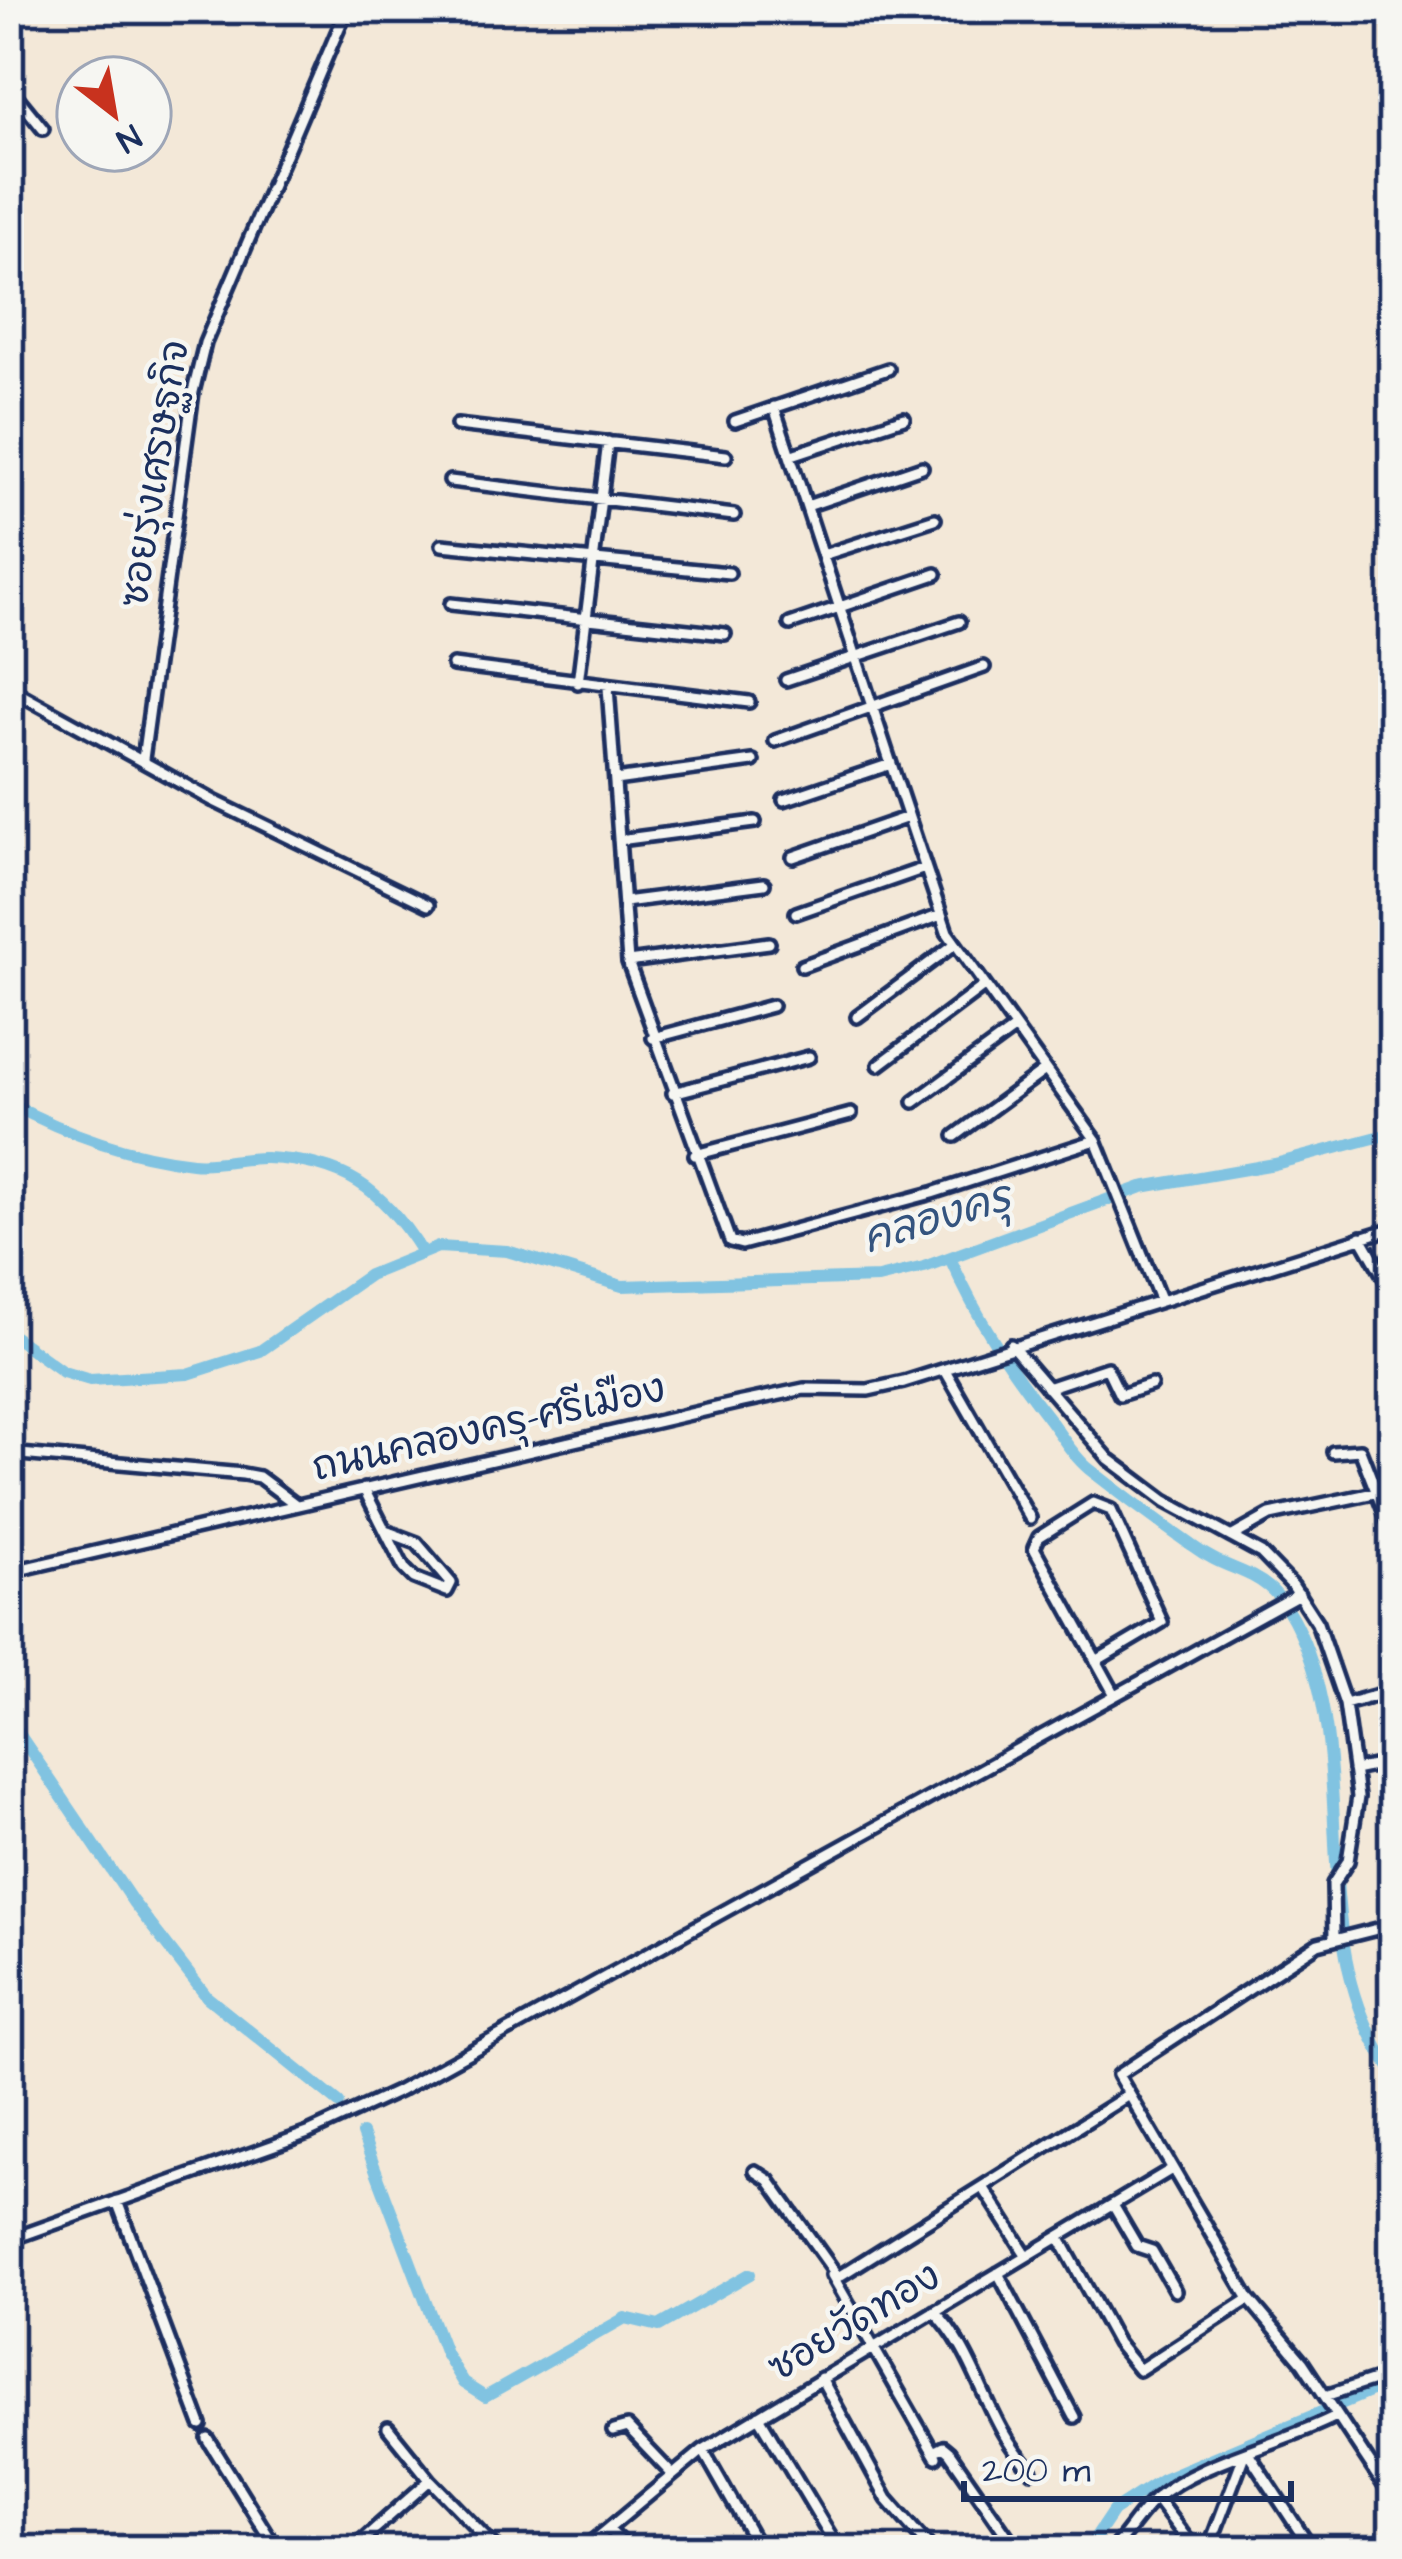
<svg xmlns="http://www.w3.org/2000/svg" width="1402" height="2559" font-family="'Architects Daughter','Playpen Sans Thai',sans-serif">
	<style>
		.lines { fill: none; stroke-linecap: round; stroke-linejoin: round }
		.canal { stroke: #81c3e1; stroke-width: 12 }
		.minor-casing { stroke: #1b2f5e; stroke-width: 18 }
		.minor { stroke: #f6f6f2; stroke-width: 9 }
		.labels { text-anchor: middle; dominant-baseline: central; stroke-width: 9; stroke-linejoin: round; paint-order: stroke }
		.street-label { font-size: 39px; fill: #1b2f5e; stroke: #f6f6f2 }
		.water-label { font-size: 42px; font-style: italic; fill: #34547f; stroke: #f6f6f2 }
	</style>
	<rect width="100%" height="100%" fill="#f3e8d8"/>
	<filter id="ink" filterUnits="userSpaceOnUse"><feTurbulence type="fractalNoise" baseFrequency=".00833" numOctaves="2"/><feDisplacementMap in="SourceGraphic" scale="24" xChannelSelector="R" yChannelSelector="G"/><feConvolveMatrix kernelMatrix="1 2 1 2 8 2 1 2 1" color-interpolation-filters="sRGB"/></filter>
	<g filter="url(#ink)">
		<g class="lines">
			<path class="canal" d="M9 1103C65 1133 129 1156 192 1163 216 1166 241 1157 266 1158 344 1161 382 1188 422 1252
				M950 1258C978 1320 1007 1365 1049 1419 1061 1435 1073 1456 1089 1469 1122 1495 1157 1521 1191 1545 1238 1580 1269 1563 1300 1633 1363 1771 1301 1944 1393 2072
				M9 1333 63 1372 90 1380 188 1374 260 1351 369 1275 438 1247 507 1251 622 1286 878 1278 924 1267 1142 1187 1275 1164 1393 1133
				M9 1719 133 1902 207 1997 339 2103
				M362 2134 445 2353 463 2383 485 2397 625 2318 659 2326 750 2274
				M1087 2550 1113 2511 1162 2479 1393 2382"/>
			<defs>
				<path id="minor" d="M9 12 12 9
					M9 87 43 129
					M774 407 891 764
					M735 421 888 369
					M457 425 726 456
					M792 455 904 418
					M450 481 734 515
					M807 506 922 467
					M442 545 729 573
					M823 555 935 519
					M451 604 725 634
					M790 624 936 574
					M453 665 749 702
					M786 680 959 622
					M578 683 608 442
					M608 687 628 962 730 1241 742 1244 932 1193 1096 1140
					M9 688 214 801 428 905
					M775 741 984 667
					M143 759 193 392 205 343 347 9
					M615 780 753 761
					M784 800 891 764 947 932 1096 1140 1160 1299
					M619 840 755 822
					M793 857 908 817
					M624 902 764 884
					M796 913 925 868
					M628 962 769 943
					M802 966 941 915
					M857 1017 955 944
					M653 1038 772 1006
					M879 1065 984 986
					M673 1093 809 1057
					M914 1102 1014 1029
					M955 1136 1045 1070
					M695 1155 851 1114
					M1361 1237 1393 1293
					M1011 1345 1109 1459 1165 1501 1261 1553 1293 1586 1317 1623 1345 1704 1358 1797 1348 1861 1333 1884 1334 1938
					M945 1370 1030 1518
					M1047 1388 1107 1368 1120 1395 1151 1385
					M1333 1452 1360 1450 1393 1534
					M9 1453 243 1474 259 1477 295 1504
					M364 1489 404 1568 414 1578 447 1591 451 1583 417 1543 388 1532
					M1231 1537 1270 1515 1393 1489
					M9 1572 738 1403 804 1389 868 1390 904 1382 1393 1228
					M1096 1661 1162 1622 1111 1510 1093 1503 1039 1537 1034 1548C1061 1596 1087 1645 1114 1693
					M1345 1704 1393 1691
					M1354 1770 1393 1762
					M1388 1892 1393 1914
					M1393 1925 1318 1944 1118 2075 1249 2299 1303 2363 1393 2499
					M755 2171 769 2180 838 2277 1127 2096
					M983 2187 1027 2256
					M117 2201 201 2425
					M1113 2205 1137 2246 1152 2251 1175 2291
					M1059 2237 1117 2343 1139 2370 1249 2299
					M9 2240 308 2133 399 2091 1299 1594
					M998 2273 1074 2417
					M832 2275 936 2457
					M934 2311C979 2355 986 2426 1032 2471
					M821 2378 887 2499 932 2550
					M1325 2396 1374 2380 1393 2388
					M759 2416 839 2550
					M388 2428 430 2480 498 2550
					M613 2431 627 2427 670 2472
					M208 2439 277 2550
					M703 2450 760 2550
					M933 2452 943 2447 949 2452 1017 2550
					M1249 2454 1312 2550
					M1156 2498 1195 2550
					M609 2530 629 2550
					M351 2550 430 2480
					M466 2550 483 2534
					M583 2550 703 2450 1172 2169
					M1112 2550C1127 2534 1139 2513 1155 2499 1199 2460 1282 2444 1336 2416
					M1208 2550 1244 2455"/>
			</defs>
			<use href="#minor" class="minor-casing"/>
			<use href="#minor" class="minor"/>
		</g>
	</g>
	<g class="labels">
		<g class="street-label">
			<text transform="translate(156 474) rotate(-81)">ซอยรุ่งเศรษฐกิจ</text>
			<text transform="translate(489 1429) rotate(-13)">ถนนคลองครุ-ศรีเมือง</text>
			<text transform="translate(855 2323) rotate(-31)">ซอยวัดทอง</text>
		</g>
		<g class="water-label">
			<text transform="translate(937 1219) rotate(-17)">คลองครุ</text>
		</g>
	</g>
	<rect width="1402" height="2559" fill="none" stroke="#f6f6f2" stroke-width="48"/>
	<rect x="24" y="24" width="1354" height="2511" fill="none" stroke="#1b2f5e" stroke-width="4.5" filter="url(#ink)"/>
	<g transform="translate(114 114) rotate(149)"><circle r="57" fill="#f6f6f2" stroke="#9ea6b7" stroke-width="3"/>
	<path d="M0-9L21 45L0 30L-21 45Z" fill="#c8321e"/>
	<text y="-18" font-size="33" font-weight="bold" text-anchor="middle" fill="#1b2f5e">N</text>
	</g>
	<path d="M964 2481v18h327v-18" fill="none" stroke="#1b2f5e" stroke-width="6"/>
	<text x="982" y="2481" font-size="36" fill="#1b2f5e" stroke="#f6f6f2" stroke-width="9" paint-order="stroke">200 m</text>
</svg>
